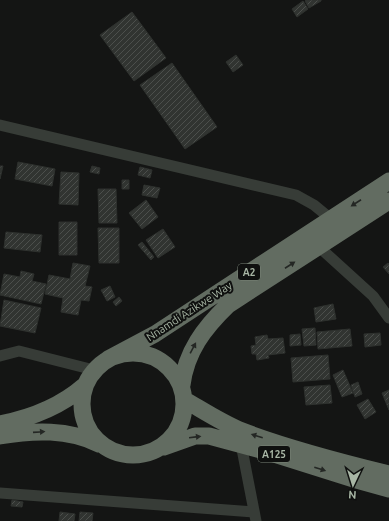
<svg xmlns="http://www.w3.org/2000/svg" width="389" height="521" font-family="Ubuntu,sans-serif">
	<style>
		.building { fill: url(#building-hatch); stroke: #2e312e }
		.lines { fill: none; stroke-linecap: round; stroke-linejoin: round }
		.minor { stroke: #373c37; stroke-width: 11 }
		.highway { stroke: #626c61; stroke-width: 17 }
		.oneway { fill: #242724 }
		.labels { text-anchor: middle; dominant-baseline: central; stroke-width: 4; stroke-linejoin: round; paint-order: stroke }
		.shield { fill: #0f100f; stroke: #7a8478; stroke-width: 1 }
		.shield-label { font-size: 10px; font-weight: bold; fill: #a8b6a5 }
		.street-label { font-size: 11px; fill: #a8b6a5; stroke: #0f100f }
	</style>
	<defs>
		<pattern id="building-hatch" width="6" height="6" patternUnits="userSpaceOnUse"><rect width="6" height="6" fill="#313431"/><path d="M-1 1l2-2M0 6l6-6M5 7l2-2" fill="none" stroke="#4c4f4c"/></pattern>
	</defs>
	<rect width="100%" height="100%" fill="#141514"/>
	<path class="building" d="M306 0H321V1L309 8 305 1Z
		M303 1 308 9 297 17 292 9Z
		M132 12 166 58 134 81 100 35Z
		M236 55 243 65 233 72 226 62Z
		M172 63 217 127 185 149 140 85Z
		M18 162 55 169 52 186 15 179Z
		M0 166H3L0 179Z
		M92 166 100 168 99 174 90 172Z
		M140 167 152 170 150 178 138 175Z
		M61 172 79 173 78 205 59 204Z
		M122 180H129V189H122Z
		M144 185 160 188 157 198 142 195Z
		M98 189H116L117 223H99Z
		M146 200 158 217 142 229 129 213Z
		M59 222H77V255H59Z
		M98 228H119V263H99Z
		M163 229 175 247 158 258 146 240Z
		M6 232 42 235 40 252 4 248Z
		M142 242 154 257 151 260 138 245Z
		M73 263 90 266 85 286 92 287 89 301 81 300 78 315 61 312 63 298 45 294 49 275 70 279Z
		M388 263 389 264V274L383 267Z
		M21 271 34 274 32 281 46 284 41 304 0 295 4 274 20 277Z
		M110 286 115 297 107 301 101 290Z
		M119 297 122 301 116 306 113 302Z
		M4 300 41 308 35 333 0 326Z
		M333 304 336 319 316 322 314 308Z
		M315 328 316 345 304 346 302 329Z
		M350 329 352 346 318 349 317 332Z
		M380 333 381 345 365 347 364 334Z
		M300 334 301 345 290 346V335Z
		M267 335 268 339 283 338 285 353 268 355 269 358 257 360 256 354H252L251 346 256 345 255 337Z
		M328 355 330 379 293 382 291 358Z
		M343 370 353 393 342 397 333 375Z
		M358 382 362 394 355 397 351 385Z
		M330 385 332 403 306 405 304 387Z
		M389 390V410L382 393Z
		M368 399 376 412 365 419 357 405Z
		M12 500 23 502 22 507 11 506Z
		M60 512 75 514 74 521H59Z
		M80 512 93 513 92 521H79Z"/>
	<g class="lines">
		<path class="minor" d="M0 125 296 195 314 205 331 219
			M318 246 373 296 389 318
			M0 356 19 351 94 370
			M241 444 256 521
			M0 493 254 512"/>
		<path class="highway" d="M82 404a51 51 0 1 1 102 0a51 51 0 1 1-102 0Z
			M108 359 155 334 389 181
			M182 385C186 352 204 328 228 305L389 201
			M185 400C204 411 222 423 242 431 289 449 340 462 389 474
			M0 424C31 418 61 406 84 386
			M0 436C34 430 68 429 99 444
			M164 447 195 436H209L261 450 353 479 389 489"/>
	</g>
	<defs><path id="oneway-solid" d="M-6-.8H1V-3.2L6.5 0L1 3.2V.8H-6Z"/></defs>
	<g class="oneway">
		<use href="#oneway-solid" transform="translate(356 203) rotate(147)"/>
		<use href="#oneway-solid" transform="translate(290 265) rotate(-33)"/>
		<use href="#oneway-solid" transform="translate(193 348) rotate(-62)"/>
		<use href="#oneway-solid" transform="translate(39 432) rotate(-4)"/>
		<use href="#oneway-solid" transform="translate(257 436) rotate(-163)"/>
		<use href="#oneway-solid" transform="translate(195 437) rotate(-7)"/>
		<use href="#oneway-solid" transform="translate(320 469) rotate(18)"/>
	</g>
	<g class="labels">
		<g class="shield">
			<rect x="238" y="264" width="22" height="16" rx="3"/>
			<rect x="258" y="446" width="32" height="16" rx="3"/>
		</g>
		<g class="shield-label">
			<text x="249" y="272">A2</text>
			<text x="274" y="454">A125</text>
		</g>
		<g class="street-label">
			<text transform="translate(189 311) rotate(-33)">Nnamdi Azikwe Way</text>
		</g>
	</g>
	<g transform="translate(353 485) rotate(184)" stroke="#0f100f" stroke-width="3" paint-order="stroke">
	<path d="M0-3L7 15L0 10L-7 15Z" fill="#a8b6a5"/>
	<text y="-6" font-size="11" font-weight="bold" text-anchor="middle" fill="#a8b6a5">N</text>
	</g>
</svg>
